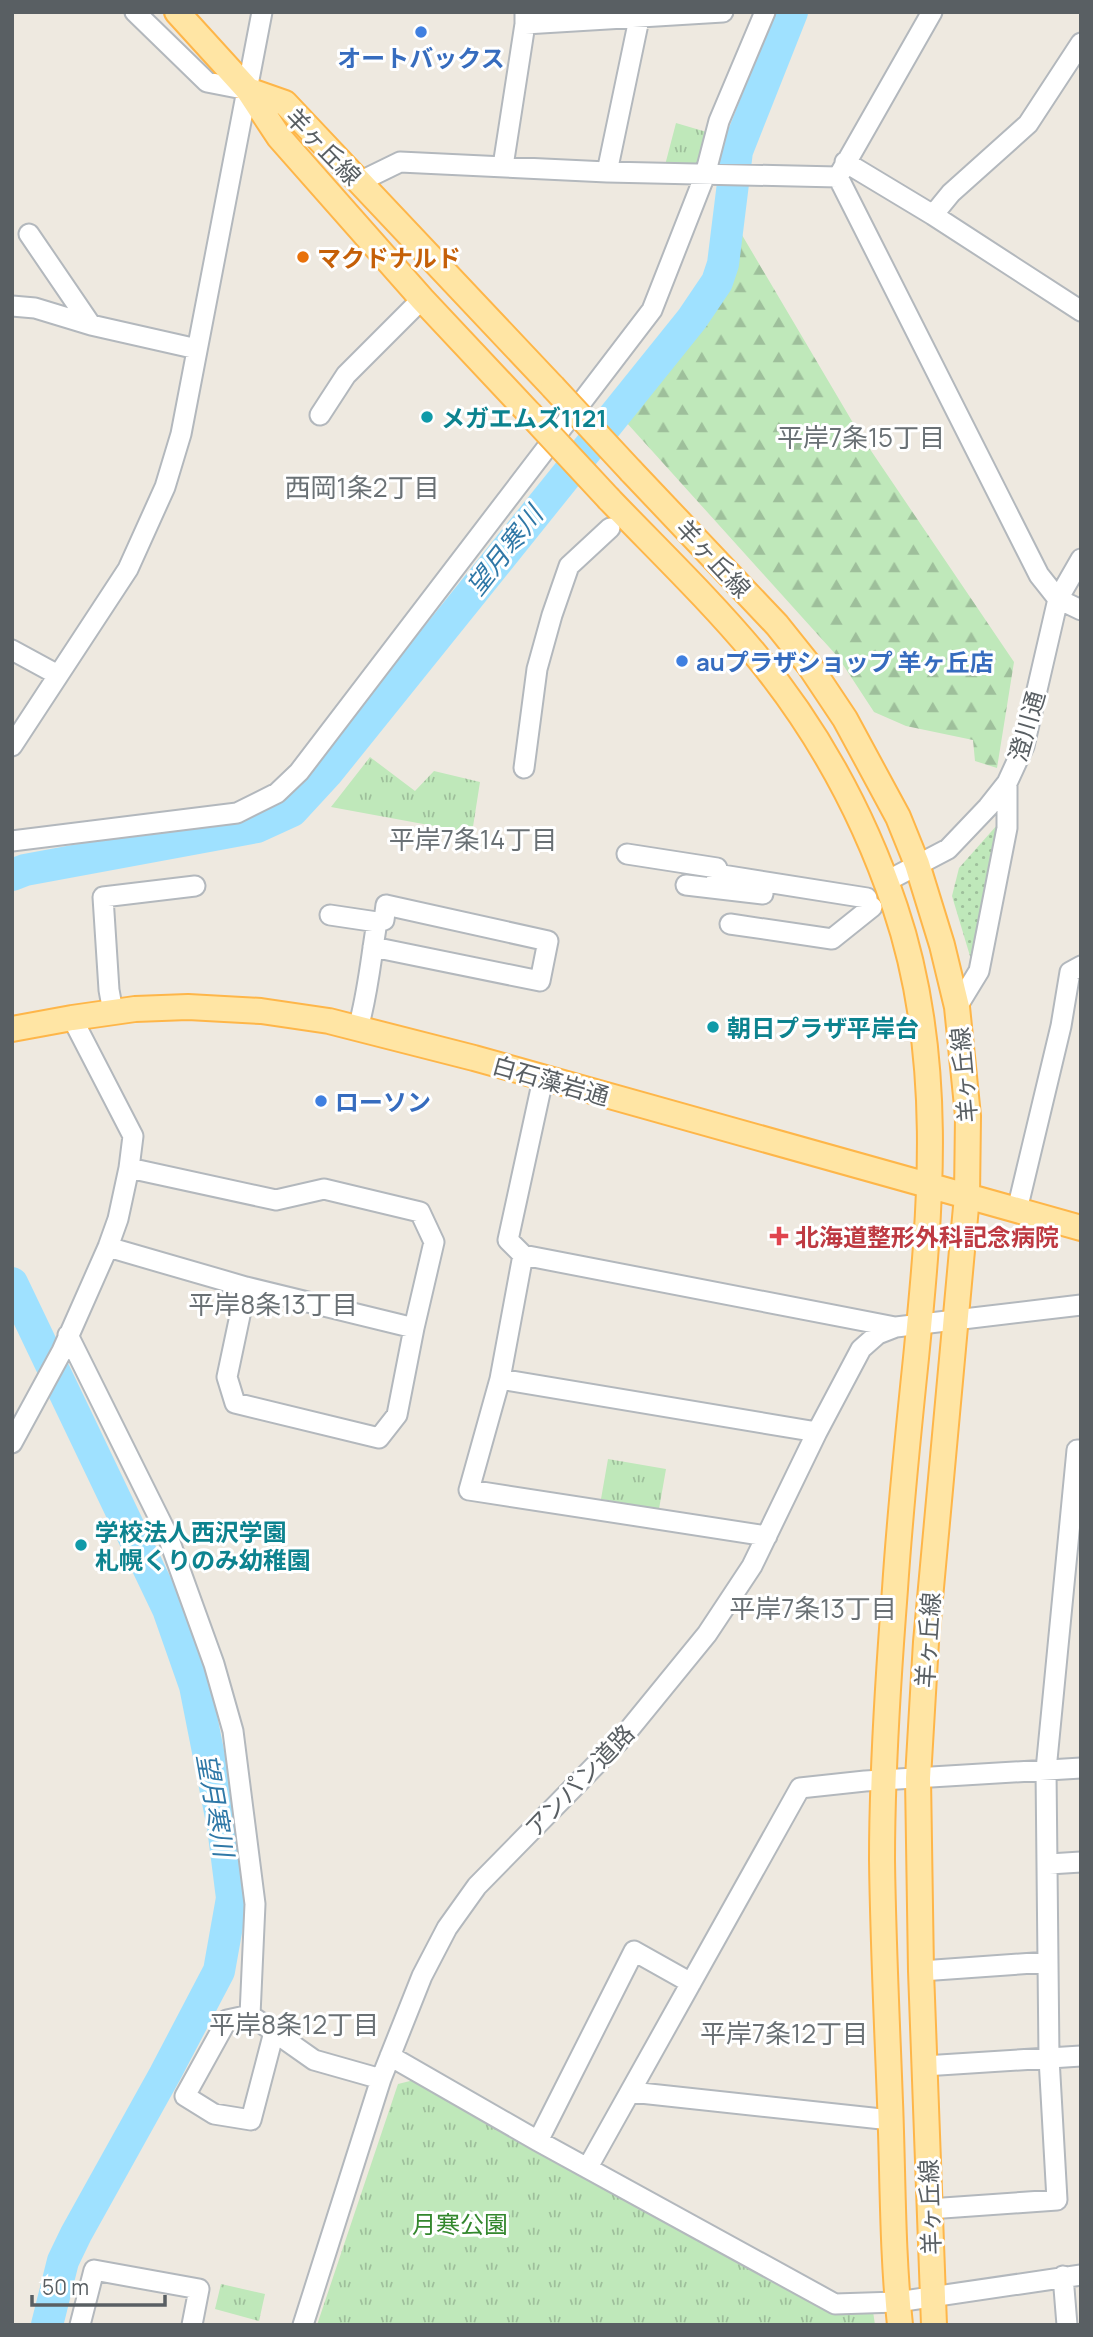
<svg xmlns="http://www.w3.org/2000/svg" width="1093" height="2337" font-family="Manrope,'Noto Sans JP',sans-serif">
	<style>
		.grass { fill: url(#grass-dots) }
		.forest { fill: url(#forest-firs) }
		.park { fill: url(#park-tufts) }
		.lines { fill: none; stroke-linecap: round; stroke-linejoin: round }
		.river { stroke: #9fe1ff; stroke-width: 32 }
		.minor-casing { stroke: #b3b8bd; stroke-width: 23 }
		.major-casing { stroke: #feb649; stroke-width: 28 }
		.minor { stroke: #fff; stroke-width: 19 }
		.major { stroke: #ffe5a4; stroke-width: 24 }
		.major-bridge-casing { stroke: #feb649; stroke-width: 28; stroke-linecap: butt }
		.major-bridge { stroke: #ffe5a4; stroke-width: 24 }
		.shop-dot { fill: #3f7fe0; stroke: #fff; stroke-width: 2.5 }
		.food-dot { fill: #e8710a; stroke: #fff; stroke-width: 2.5 }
		.culture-dot { fill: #0f9aa8; stroke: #fff; stroke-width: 2.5 }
		.health-dot { fill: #e0444e; stroke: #fff; stroke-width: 2.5 }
		.labels { text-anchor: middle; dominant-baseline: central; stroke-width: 6; stroke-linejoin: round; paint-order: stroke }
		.shop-label { font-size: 24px; font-weight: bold; fill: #366cbe; stroke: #fff; text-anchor: start }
		.street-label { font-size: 24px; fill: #595f63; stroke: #fff }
		.food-label { font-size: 24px; font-weight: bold; fill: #c56008; stroke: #fff; text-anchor: start }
		.culture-label { font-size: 24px; font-weight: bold; fill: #0d838f; stroke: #fff; text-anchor: start }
		.health-label { font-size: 24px; font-weight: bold; fill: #be3a42; stroke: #fff; text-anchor: start }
		.park-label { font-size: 24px; fill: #33872d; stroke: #fff }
		.neighbourhood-label { font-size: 26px; fill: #6a7175; stroke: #fff }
		.water-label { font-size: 26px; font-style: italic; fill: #2f78a7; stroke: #fff }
	</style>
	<defs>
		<pattern id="grass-dots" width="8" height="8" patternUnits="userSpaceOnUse" patternTransform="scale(1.75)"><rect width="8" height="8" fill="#bfe8ba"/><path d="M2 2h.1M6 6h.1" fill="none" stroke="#9ebf9b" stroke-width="1.8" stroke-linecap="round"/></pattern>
		<pattern id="forest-firs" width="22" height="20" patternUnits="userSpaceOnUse" patternTransform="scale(1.75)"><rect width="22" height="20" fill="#bfe8ba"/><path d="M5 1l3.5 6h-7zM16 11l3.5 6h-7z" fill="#9ebf9b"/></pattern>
		<pattern id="park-tufts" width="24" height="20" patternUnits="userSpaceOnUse" patternTransform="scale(1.75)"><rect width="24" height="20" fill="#bfe8ba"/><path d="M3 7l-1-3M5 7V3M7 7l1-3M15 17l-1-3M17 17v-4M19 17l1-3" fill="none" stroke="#9ebf9b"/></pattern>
	</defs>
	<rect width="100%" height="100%" fill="#eee9e0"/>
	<path class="grass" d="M1001 823 973 966 952 896 959 868 998 824Z"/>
	<path class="forest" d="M742 235 859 433 1014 662 997 768 975 761 973 740 906 726 874 712 838 657 626 422 720 305Z"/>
	<path class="park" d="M676 123 710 133 704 168 664 169Z
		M370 757 415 791 434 771 480 782 472 833 331 807Z
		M608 1459 666 1469 659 1509 601 1499Z
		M414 2080 835 2315 873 2311 875 2325H317L398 2084Z
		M221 2284 265 2294 259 2321 215 2309Z"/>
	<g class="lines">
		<path class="river" d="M12 875 25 870 257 827 292 811 327 773 692 319 717 282 723 264 737 151 792 12
			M12 1283 168 1609 195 1686 223 1827 232 1898 219 1971 165 2074 76 2234 63 2261 47 2325"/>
		<defs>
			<path id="minor" d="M135 12 207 82 248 90
				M525 24 723 12
				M845 162 933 215 1081 311
				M503 166 525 24V12
				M607 172 639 19
				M838 177 1039 575 1058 599 1081 610
				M359 182 400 162 607 172 838 177 932 12
				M933 215 951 193 1028 124 1081 43
				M29 234 91 325
				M12 306 35 308 91 325 197 349
				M320 415 346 375 422 299
				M12 650 58 675
				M12 746 128 569 165 487 181 434 262 12
				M524 768 537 669 552 615 569 566 610 528
				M12 841 237 813 277 793 299 772 652 310 705 175 719 121 765 12
				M627 854 717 868 716 874 867 898
				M885 882 948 849 988 807 1007 783 1024 746 1058 599 1081 559
				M686 885 763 894
				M330 915 377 922
				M730 924 832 939 872 907
				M957 1007 979 971 1007 828V783
				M113 1012 109 990 103 897 195 886
				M358 1028C368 994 371 957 377 922L384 920 386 905 548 941 540 981 373 947
				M543 1079 508 1240 523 1255 500 1379 469 1490 767 1536
				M129 1168 276 1200 324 1189 420 1212 434 1242 414 1328 397 1415 379 1438 235 1403 227 1377 246 1287
				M1017 1210 1061 1026 1070 972 1081 966
				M108 1247 246 1287 414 1328
				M523 1255 895 1327
				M68 1335 167 1534 214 1664 233 1731 255 1904 250 2015 314 2060 381 2079
				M500 1379 817 1432
				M12 1443 62 1351 108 1247 118 1219 129 1168 133 1136 72 1018
				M1049 1864 1081 1862
				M921 1971 1048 1962
				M250 2015 227 2020 185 2096 214 2114 251 2120 274 2032
				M390 2056 538 2141 835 2304 897 2302 1081 2275
				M924 2066 1081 2056
				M631 2092 891 2120
				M538 2141 634 1951 691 1983
				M588 2167 800 1788 865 1781 1081 1768
				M929 2209 1057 2200 1049 2058 1046 1770 1077 1450H1081
				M1063 2276 1067 2325
				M80 2325 94 2270 199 2289 192 2325
				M303 2325 381 2079 422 1976 447 1928 477 1886 623 1737 707 1634 752 1566 817 1432 861 1349 878 1334 896 1327 1081 1305"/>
			<path id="major" d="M177 12 248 90 279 137 422 299 530 414
				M248 90 285 103 553 387
				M631 471 777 625 809 665 845 719 898 817 917 864 942 945 957 1007 968 1116 967 1196 926 1642 918 1778 921 1971 934 2325
				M609 499C658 550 710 600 755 654 817 729 864 815 895 907 945 1055 931 1206 916 1358 908 1435 900 1512 895 1589 888 1679 882 1770 882 1860 883 1941 887 2022 890 2102 893 2176 892 2251 900 2325
				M12 1029 72 1018 135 1009 188 1007 261 1011 329 1021 474 1058 1081 1228"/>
		</defs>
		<use href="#minor" class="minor-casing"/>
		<use href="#major" class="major-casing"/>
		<use href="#minor" class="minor"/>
		<use href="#major" class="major"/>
		<defs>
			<path id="major-bridge" d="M553 387 631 471
				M530 414 609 499"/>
		</defs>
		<use href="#major-bridge" class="major-bridge-casing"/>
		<use href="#major-bridge" class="major-bridge"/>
	</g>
	<g class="shop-dot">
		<circle cx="421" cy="32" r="7"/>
		<circle cx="682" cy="661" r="7"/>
		<circle cx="321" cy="1101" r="7"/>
	</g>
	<circle class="food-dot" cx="303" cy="257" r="7"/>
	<g class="culture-dot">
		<circle cx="427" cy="417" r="7"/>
		<circle cx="713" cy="1027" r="7"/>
		<circle cx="81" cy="1545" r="7"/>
	</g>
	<path class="health-dot" d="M775.5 1225.5h7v7h7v7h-7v7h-7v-7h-7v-7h7z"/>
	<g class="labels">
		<g class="shop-label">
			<text x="421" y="57" text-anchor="middle">オートバックス</text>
			<text x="696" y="661">auプラザショップ 羊ヶ丘店</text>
			<text x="335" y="1101">ローソン</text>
		</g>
		<g class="street-label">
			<text transform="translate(324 146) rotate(46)">羊ヶ丘線</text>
			<text transform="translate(714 558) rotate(47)">羊ヶ丘線</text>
			<text transform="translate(1026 726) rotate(-74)">澄川通</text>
			<text transform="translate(963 1075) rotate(-95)">羊ヶ丘線</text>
			<text transform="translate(551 1080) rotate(16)">白石藻岩通</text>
			<text transform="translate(927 1640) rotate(-86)">羊ヶ丘線</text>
			<text transform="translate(579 1780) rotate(-46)">アンパン道路</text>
			<text transform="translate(929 2207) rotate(-92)">羊ヶ丘線</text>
		</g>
		<g class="food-label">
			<text x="317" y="257">マクドナルド</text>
		</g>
		<g class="culture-label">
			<text x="441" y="417">メガエムズ1121</text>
			<text x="727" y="1027">朝日プラザ平岸台</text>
			<text x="95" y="1531">学校法人西沢学園<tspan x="95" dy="28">札幌くりのみ幼稚園</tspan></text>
		</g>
		<g class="health-label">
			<text x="795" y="1236">北海道整形外科記念病院</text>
		</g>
		<g class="park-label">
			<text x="460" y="2223">月寒公園</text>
		</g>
		<g class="neighbourhood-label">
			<text x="861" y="437">平岸7条15丁目</text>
			<text x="362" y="487">西岡1条2丁目</text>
			<text x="473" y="839">平岸7条14丁目</text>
			<text x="273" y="1304">平岸8条13丁目</text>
			<text x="813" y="1608">平岸7条13丁目</text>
			<text x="294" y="2024">平岸8条12丁目</text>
			<text x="784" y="2033">平岸7条12丁目</text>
		</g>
		<g class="water-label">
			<text transform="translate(504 550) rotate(-52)">望月寒川</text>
			<text transform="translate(216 1805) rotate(80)">望月寒川</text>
		</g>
	</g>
	<rect width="1093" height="2337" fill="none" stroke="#595f63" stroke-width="28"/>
	<path d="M32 2295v10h133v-10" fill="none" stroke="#595f63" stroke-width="3.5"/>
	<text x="42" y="2295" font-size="21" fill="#595f63" stroke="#ffffff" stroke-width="5" paint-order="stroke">50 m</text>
</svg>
